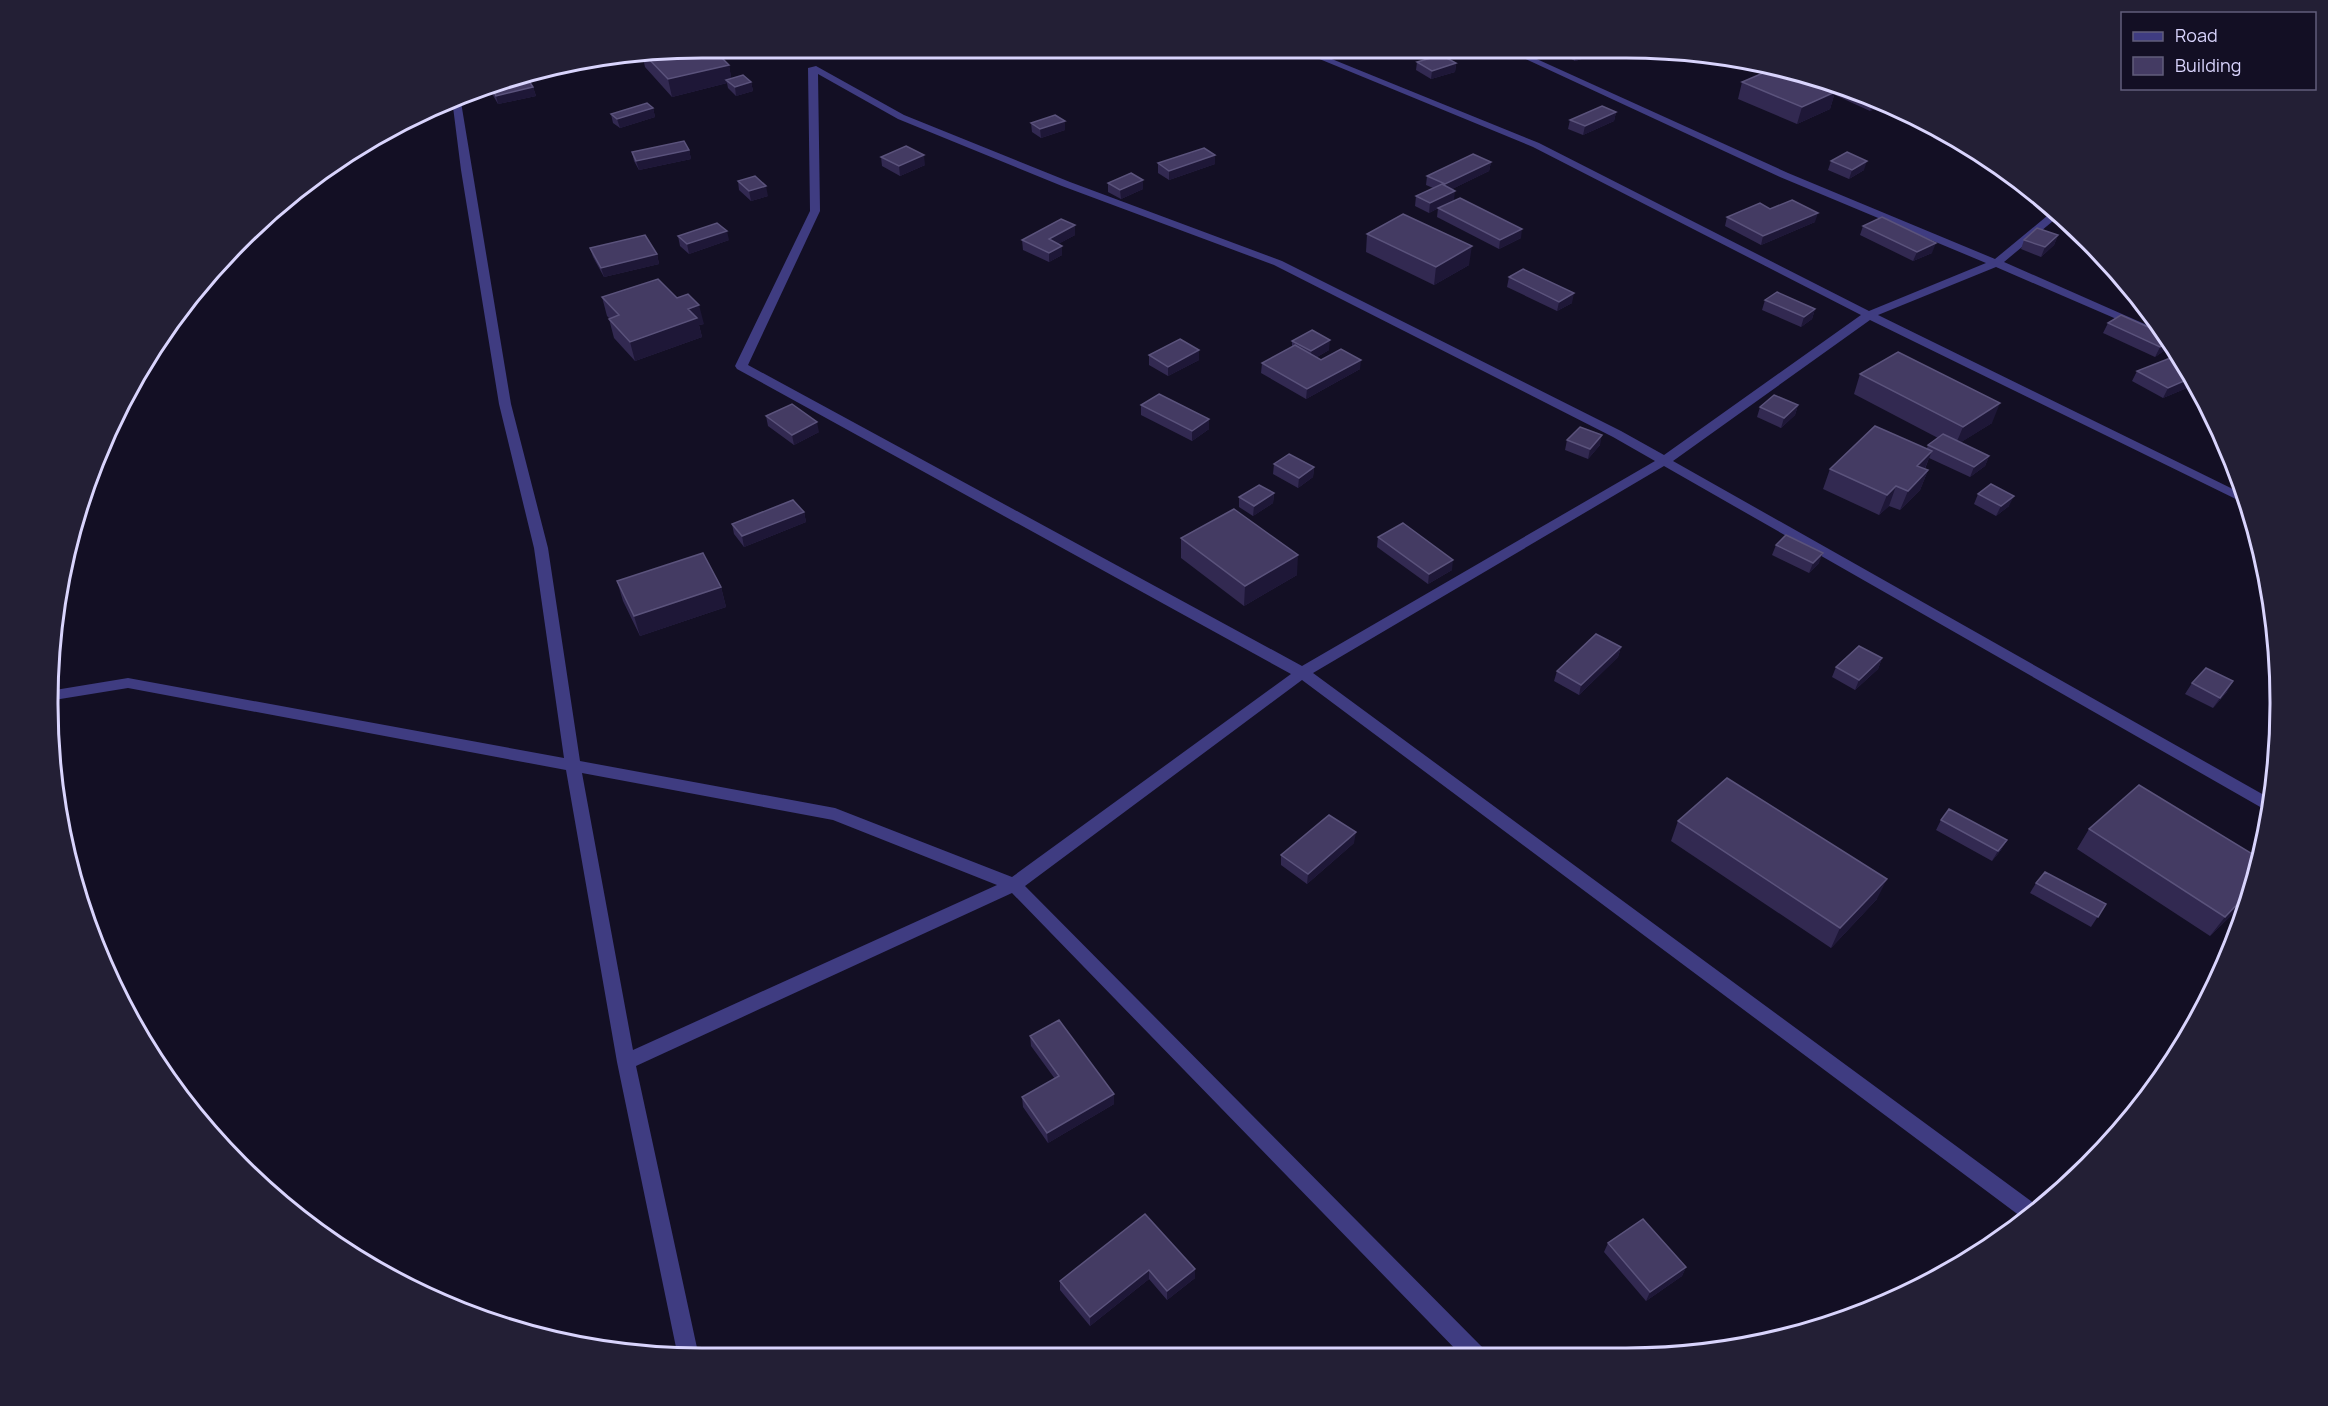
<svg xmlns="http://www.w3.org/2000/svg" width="2328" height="1406" font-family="Manrope,sans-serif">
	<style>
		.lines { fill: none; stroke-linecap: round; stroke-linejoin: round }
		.street { fill: #3f3c81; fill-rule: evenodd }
		.wall { fill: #322951 }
		.shaded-wall { fill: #1e1737 }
		.building { fill: #443b63; stroke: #5b537c; stroke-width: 1.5 }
		.rim { fill: none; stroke: #d9d4fd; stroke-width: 3 }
	</style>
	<rect width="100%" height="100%" fill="#130f24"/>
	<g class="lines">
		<path class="street" d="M1506 50H1517L1788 173 1995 259 2053 211 2059 216 2004 262 2165 333 2172 343 1996 267 1878 315 2243 494 2246 504 1870 320 1673 461 2271 799 2269 812 1664 466 1313 673 2039 1207 2024 1219 1302 680 1025 886 1485 1350 1488 1357H1463L1012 893 636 1066 699 1357H678L617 1062 566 770 128 688 48 701 49 691 128 678 564 758 534 548 499 404 461 170 452 99 460 96 511 404 548 548 580 761 835 808 1012 877 1291 674 737 369 735 366 810 211 808 68 816 66 904 115 1070 182 1282 261 1621 431 1664 455 1861 315 1533 147 1300 51H1312L1539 143 1869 311 1986 263 1780 177ZM818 74 898 119 1062 186 1274 265 1613 437 1655 461 1302 666 748 365 820 211ZM582 773 833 820 997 885 633 1050Z"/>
	</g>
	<path class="wall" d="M1555 50H1613L1575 61Z
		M717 53 729 65 731 78 751 82 753 91 736 96 728 88 727 83 672 97 645 67 642 54Z
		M1417 62 1456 63 1455 72 1431 79 1416 70Z
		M1742 82 1835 92 1830 109 1797 124 1738 99Z
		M493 83 533 87 536 96 498 104 487 85Z
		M1837 87 1881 105 1880 107 1870 111 1835 95Z
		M653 108 655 117 620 128 613 123 611 114Z
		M1616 112 1614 121 1583 135 1568 129 1570 120Z
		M1065 121V130L1041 138 1032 132 1031 123Z
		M1935 132 1989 159 2010 175 2007 176 1933 138Z
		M689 150 691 159 639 170 634 161 632 152Z
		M881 157 925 165 900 176 882 166Z
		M1831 161 1864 170 1849 179 1828 170Z
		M1491 162 1489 171 1452 189 1454 200 1429 213 1415 206 1416 196 1433 188 1426 185 1427 176Z
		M1158 163 1215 164 1169 180 1158 173Z
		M1143 180V189L1121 199 1108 192V183Z
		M738 181 768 196 751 201 739 190Z
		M1438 208 1521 238 1499 249 1437 217Z
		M1770 209 1815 222 1761 245 1725 226 1727 217Z
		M1075 225V235L1058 244 1062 255 1049 262 1023 250 1022 240Z
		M1863 226 1932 253 1913 261 1860 235Z
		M1367 234 1469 265 1434 285 1366 252Z
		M2058 235 2054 245 2041 257 2021 249 2024 240Z
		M678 236 729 240 689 254 680 246Z
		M590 248 657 254 659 264 604 277 593 257Z
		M1509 277 1572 303 1557 311 1507 287Z
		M602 297 704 324 699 325 702 337 635 361 614 338 609 319H610L607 316Z
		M1765 300 1815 309 1812 319 1801 327 1762 310Z
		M2108 323 2168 348 2155 357 2103 333Z
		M1292 341 1329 350 1317 357 1321 360 1360 369 1306 399 1261 373 1262 363 1292 347Z
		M1149 355 1199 360 1168 376 1149 365Z
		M2137 371 2194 385 2163 398 2132 381Z
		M1860 374 1992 423 1961 442 1989 456 1985 466 1970 477 1929 458 1925 469 1928 470 1920 490 1900 510 1889 506 1879 515 1823 489 1830 469 1927 448 1928 445 1938 438 1854 394Z
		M1141 405 1209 429 1192 441 1141 415Z
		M1798 405 1795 415 1781 428 1757 417 1760 407Z
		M766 416 819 432 794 445 768 426Z
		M1567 440 1600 445 1588 459 1565 450Z
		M1274 464 1314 467 1313 477 1298 488 1273 474Z
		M1274 493 1273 503 1253 516 1239 507V497Z
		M1978 494 2009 506 1996 516 1974 504Z
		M804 512 806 522 744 547 734 534 732 524Z
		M1378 537 1452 570 1428 584 1377 547Z
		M1181 538 1297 575 1244 606 1181 558Z
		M1776 545 1819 563 1809 573 1772 555Z
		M617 581 721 587 726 607 640 636 623 601Z
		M1621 647 1618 657 1579 695 1554 681 1557 671Z
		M1882 658 1878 669 1855 690 1832 677 1836 667Z
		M2192 683 2227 692 2213 708 2185 694Z
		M1941 820 2007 840 2001 850 1992 861 1936 830Z
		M1678 821 1877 899 1831 948 1671 841Z
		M2089 829 2246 901 2210 936 2077 849Z
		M1354 843 1307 884 1281 865V855Z
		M2036 883 2106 904 2091 927 2030 893Z
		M1030 1036 1114 1104 1048 1143 1023 1107 1022 1097 1055 1079 1031 1046Z
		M1145 1214 1195 1278 1167 1300 1149 1279 1090 1326 1060 1290V1281Z
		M1608 1243 1686 1267 1682 1276 1646 1301 1604 1252Z"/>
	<path class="shaded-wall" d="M1585 50H1613L1575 61 1577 52Z
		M1456 63 1455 72 1431 79 1432 71Z
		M729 65 732 82 726 80 727 83 672 97 668 79Z
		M751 82 753 91 736 96 735 87Z
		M533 87 536 96 498 104 496 96Z
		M1835 92 1830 109 1797 124 1802 107Z
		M1873 102 1881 105 1880 107 1870 111Z
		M653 108 655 117 620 128 617 119Z
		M1616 112 1614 121 1583 135 1585 126Z
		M1065 121V130L1041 138 1040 129Z
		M689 150 691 159 639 170 636 161Z
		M924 155 925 165 900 176 899 166Z
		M1215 155V164L1169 180V171Z
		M1867 161 1864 170 1849 179 1852 170Z
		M1491 162 1489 171 1444 193 1445 184Z
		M1143 180V189L1121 199 1120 190Z
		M766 186 768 196 751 201 749 191Z
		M1455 191 1454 200 1429 213 1430 203Z
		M1818 213 1815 222 1761 245 1763 236Z
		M1075 225V235L1049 249V239Z
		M1522 229 1521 238 1499 249 1500 240Z
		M727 231 729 240 689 254 687 244Z
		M2058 235 2054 245 2041 257 2045 247Z
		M1936 243 1932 253 1913 261 1917 252Z
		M1062 246V255L1049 262V253Z
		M1472 246 1469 265 1434 285 1436 267Z
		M657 254 659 264 604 277 601 268Z
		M1574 293 1572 303 1557 311 1559 302Z
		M699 305 704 324 699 325 702 337 635 361 630 342 688 309Z
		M1815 309 1812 319 1801 327 1804 317Z
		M1330 340 1329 350 1310 361 1311 351Z
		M2170 340 2171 342 2168 348 2155 357 2160 347Z
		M1199 350V360L1168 376V367Z
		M1361 360 1360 369 1306 399 1307 389Z
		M2191 378 2194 385 2163 398 2168 388Z
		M2000 403 1992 423 1955 446 1963 427Z
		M1798 405 1795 415 1781 428 1784 418Z
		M1209 419V429L1192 441V431Z
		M817 422 819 432 794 445 792 435Z
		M1602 435 1600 445 1588 459 1590 449Z
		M1932 451 1924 470 1917 466Z
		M1989 456 1985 466 1970 477 1974 467Z
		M1314 467 1313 477 1298 488 1299 478Z
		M1928 470 1920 490 1900 510 1908 491Z
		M1896 486 1889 506 1879 515 1887 495Z
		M1274 493 1273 503 1253 516 1254 506Z
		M2014 496 2009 506 1996 516 2001 506Z
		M804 512 806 522 744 547 742 536Z
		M1823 553 1819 563 1809 573 1813 563Z
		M1298 555 1297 575 1244 606 1245 586Z
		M1453 560 1452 570 1428 584 1429 574Z
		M721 587 726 607 640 636 634 616Z
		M1621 647 1618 657 1579 695 1581 685Z
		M1882 658 1878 669 1855 690 1859 680Z
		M2233 681 2227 692 2213 708 2220 698Z
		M1356 832 1354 843 1307 884 1308 874Z
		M2007 840 2001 850 1992 861 1998 851Z
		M1887 879 1877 899 1831 948 1840 928Z
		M2248 893 2246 901 2210 936 2225 917Z
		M1114 1094V1104L1048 1143 1047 1133Z
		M1686 1267 1682 1276 1646 1301 1650 1292Z
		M1195 1269V1278L1167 1300V1291Z
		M1149 1270V1279L1090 1326V1317Z"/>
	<path class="building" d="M1572 50H1585L1577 52Z
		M717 53 729 65 668 79 644 54Z
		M1441 55 1456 63 1432 71 1417 62Z
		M1770 70 1791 74 1835 92 1802 107 1742 82Z
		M525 75 533 87 496 96 489 84Z
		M743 75 751 82 735 87 726 80Z
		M1840 85 1874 102 1837 87Z
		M647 103 653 108 617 119 611 114Z
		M1602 106 1616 112 1585 126 1570 120Z
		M1055 115 1065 121 1040 129 1031 123Z
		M684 141 689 150 636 161 632 152Z
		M906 146 924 155 899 166 881 157Z
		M1204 148 1215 155 1169 171 1158 163Z
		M1847 152 1867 161 1852 170 1831 161Z
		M1473 154 1491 162 1445 184 1427 176Z
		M1131 173 1143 180 1120 190 1108 183Z
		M755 176 766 186 749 191 738 181Z
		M1442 184 1455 191 1430 203 1416 196Z
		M1460 198 1522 229 1500 240 1438 208Z
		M1792 200 1818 213 1763 236 1727 217 1760 203 1770 209Z
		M1403 214 1472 246 1436 267 1367 234Z
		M1882 217 1936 243 1917 252 1863 226Z
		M1061 219 1075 225 1049 239 1062 246 1049 253 1022 240Z
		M717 223 727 231 687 244 678 236Z
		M2037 228 2058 235 2045 247 2024 240Z
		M645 235 657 254 601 268 590 248Z
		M1523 269 1574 293 1559 302 1509 277Z
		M658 279 677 298 688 294 699 305 688 309 697 318 630 342 609 319 619 315 602 297Z
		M1777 292 1815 309 1804 317 1765 300Z
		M2121 315 2166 335 2170 340 2160 347 2108 323Z
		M1312 330 1330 340 1311 351 1292 341Z
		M1180 339 1199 350 1168 367 1149 355Z
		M1295 345 1321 360 1341 349 1361 360 1307 389 1262 363Z
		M1898 352 2000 403 1963 427 1860 374Z
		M2178 355 2191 378 2168 388 2137 371Z
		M1159 394 1209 419 1192 431 1141 405Z
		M1774 395 1798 405 1784 418 1760 407Z
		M792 404 817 422 792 435 766 416Z
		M1875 426 1932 451 1917 466 1928 470 1908 491 1896 486 1887 495 1830 469Z
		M1580 427 1602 435 1590 449 1567 440Z
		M1943 434 1989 456 1974 467 1928 445Z
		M1289 454 1314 467 1299 478 1274 464Z
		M1991 484 2014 496 2001 506 1978 494Z
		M1259 485 1274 493 1254 506 1239 497Z
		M793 500 804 512 742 536 732 524Z
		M1234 509 1298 555 1245 586 1181 538Z
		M1403 523 1453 560 1429 574 1378 537Z
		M1786 535 1823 553 1813 563 1776 545Z
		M703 553 721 587 634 616 617 581Z
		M1596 634 1621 647 1581 685 1557 671Z
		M1859 646 1882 658 1859 680 1836 667Z
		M2206 668 2233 681 2220 698 2192 683Z
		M1727 778 1887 879 1840 928 1678 821Z
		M2139 785 2259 858 2248 893 2225 917 2089 829Z
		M1949 809 2007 840 1998 851 1941 820Z
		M1329 815 1356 832 1308 874 1281 855Z
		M2045 872 2106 904 2098 917 2036 883Z
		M1059 1020 1114 1094 1047 1133 1022 1097 1059 1076 1030 1036Z
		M1145 1214 1195 1269 1167 1291 1149 1270 1090 1317 1060 1281Z
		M1643 1219 1686 1267 1650 1292 1608 1243Z
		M960 1353 961 1357H953Z"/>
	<path d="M0 0H2328V1406H0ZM702 58H1626A644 644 0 0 1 2270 702V704A644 644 0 0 1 1626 1348H702A644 644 0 0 1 58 704V702A644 644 0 0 1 702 58Z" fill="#231f35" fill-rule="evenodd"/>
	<path class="rim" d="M702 58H1626A644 644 0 0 1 2270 702V704A644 644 0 0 1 1626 1348H702A644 644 0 0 1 58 704V702A644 644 0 0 1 702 58Z"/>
	<rect x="2121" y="12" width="195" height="78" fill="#130f24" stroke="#625e7b" stroke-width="1.5"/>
	<rect x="2133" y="32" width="30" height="9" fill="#3f3c81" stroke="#625e7b" stroke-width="1.5"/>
	<text x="2175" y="42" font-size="18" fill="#d9d4fd">Road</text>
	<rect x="2133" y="57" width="30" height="18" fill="#443b63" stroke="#625e7b" stroke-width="1.5"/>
	<text x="2175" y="72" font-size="18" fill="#d9d4fd">Building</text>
</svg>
